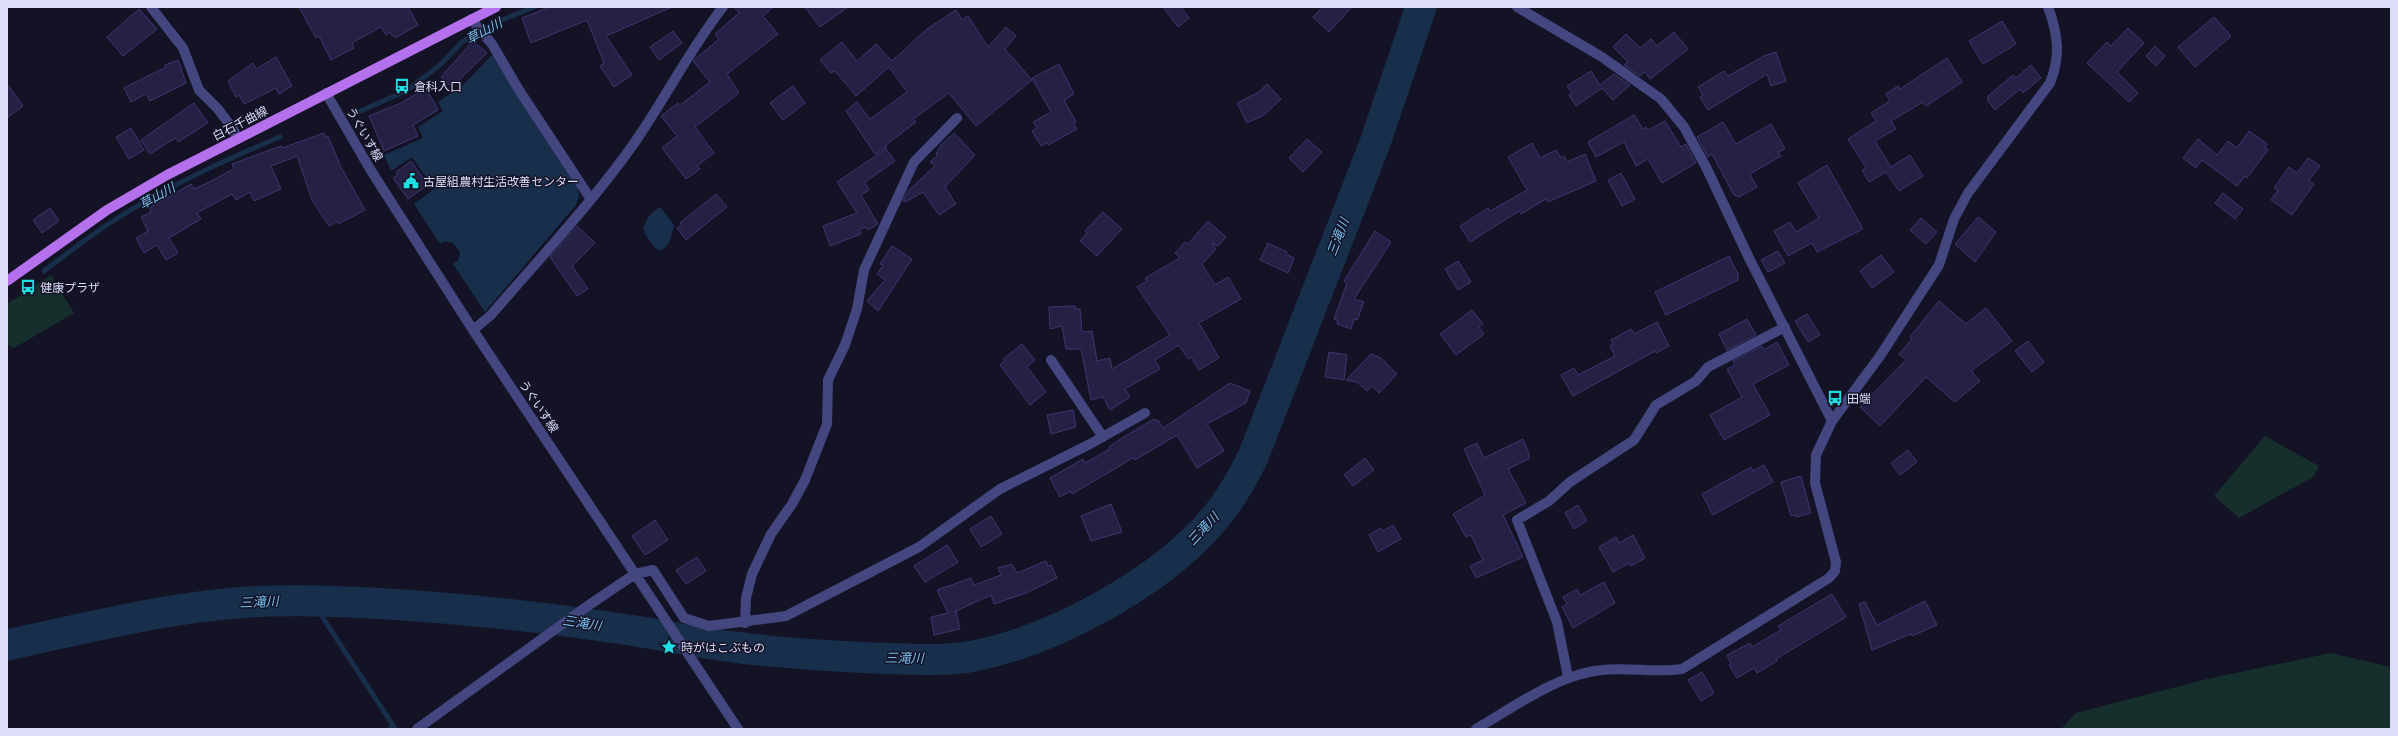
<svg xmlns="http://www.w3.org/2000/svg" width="2398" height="736" font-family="'IBM Plex Sans','Noto Sans JP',sans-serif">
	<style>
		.green { fill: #162f2c }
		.water { fill: #172f4a }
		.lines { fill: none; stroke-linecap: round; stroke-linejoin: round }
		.stream { stroke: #172f4a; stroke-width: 5 }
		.river { stroke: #172f4a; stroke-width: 31 }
		.building { fill: #252145; stroke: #3c366e }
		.minor { stroke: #44467f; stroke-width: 10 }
		.major { stroke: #b570ed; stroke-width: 10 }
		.labels { text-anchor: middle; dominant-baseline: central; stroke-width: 3; stroke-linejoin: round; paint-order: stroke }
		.poi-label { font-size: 12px; fill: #dddcfb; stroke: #141326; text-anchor: start }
		.street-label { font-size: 12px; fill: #dddcfb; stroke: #141326 }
		.water-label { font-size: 13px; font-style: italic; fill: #77c0ee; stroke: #141326 }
	</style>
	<rect width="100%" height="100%" fill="#141326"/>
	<path class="green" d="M51 275 74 313 14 348 7 344V304Z
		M2265 436 2319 466 2313 477 2239 518 2214 496Z
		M2331 653 2391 667V729H2061L2076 713 2207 679Z"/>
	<path class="water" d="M493 54 578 189 579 196 576 205 485 312 453 264 458 261 460 252 453 243 445 241 440 244 414 204 434 189 412 157 391 171 384 155 423 138 418 127 443 111 438 102 463 85Z
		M658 208H661L674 225C672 235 670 245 661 251 653 248 645 236 643 228L649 216Z"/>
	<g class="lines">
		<path class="stream" d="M358 112 406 91 440 65 462 42 497 22 534 7
			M44 271C67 254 89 236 113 221 166 187 222 161 280 137
			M312 601 394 727 390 729"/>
		<path class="river" d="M7 645C83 629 159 609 237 603 281 599 326 601 370 603 462 608 552 618 642 632 673 637 704 644 734 647 781 653 828 656 874 658 904 659 946 662 974 656 1055 640 1161 582 1214 519 1230 501 1242 479 1253 457L1375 143 1421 7"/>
	</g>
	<path class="building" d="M299 7H408L418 25 395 38 389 32 386 35 381 27 352 43 354 48 331 60 319 36 316 38Z
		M550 7H672L606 36 632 75 614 87 600 66 604 63 587 20 531 43 522 18Z
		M734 7H773L763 16 778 34 727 74 739 93 695 127 714 153 697 166 700 169 686 179 662 148 677 136 661 116 678 103 679 106 710 82 693 61 719 39 715 34 739 13Z
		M805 7H848L820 27Z
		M1163 7H1181L1189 18 1178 27Z
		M1323 7H1352L1329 32 1313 17Z
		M139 9 157 29 123 56 107 37Z
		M956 10 962 20 968 16 988 47 1006 27 1016 36 1005 49 1032 80 976 126 949 93 913 119 916 122 886 145 887 147 875 154 846 111 857 102 870 119 907 92 889 67 856 96 835 71 831 73 820 60 842 42 857 61 876 44 892 61 927 29Z
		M2214 17 2231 36 2195 67 2178 47Z
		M2002 21 2016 44 1983 64 1969 41Z
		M2128 28 2144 43 2117 72 2138 93 2129 102 2087 63 2107 42 2111 46Z
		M673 31 682 43 659 60 650 47Z
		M1674 32 1688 49 1650 79 1645 72 1640 76 1624 65 1628 62 1613 47 1626 34 1640 48 1651 39 1657 46Z
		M473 41 487 53 452 87 441 77Z
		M2155 46 2165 56 2156 66 2146 56Z
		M1776 52 1786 81 1771 86 1767 74 1708 110 1700 97 1703 95 1698 87 1724 71 1728 76 1764 56Z
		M276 57 292 86 279 94 276 88 244 104 239 95 236 97 228 81 253 63 256 69Z
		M1947 58 1962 82 1926 106 1923 102 1891 121 1896 129 1875 141 1891 167 1910 155 1923 176 1899 191 1886 172 1869 182 1862 170 1866 168 1848 139 1876 121 1871 113 1890 101 1886 94 1898 86 1900 89Z
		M178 60 186 83 150 101 146 94 131 102 124 88 166 67 165 65Z
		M1059 64 1074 94 1064 100 1076 122 1073 123 1077 129 1048 145 1047 143 1041 146 1032 131 1037 128 1033 122 1051 112 1032 78Z
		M2031 65 2041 78 2023 93 2020 89 1995 110 1988 101V96L2013 75 2016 78Z
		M1591 71 1600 85 1614 74 1630 85 1613 100 1602 88 1576 106 1569 95 1572 93 1567 86Z
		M7 84 23 106 7 118Z
		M1267 84 1281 99 1264 115 1247 123 1237 103 1259 92Z
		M793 86 805 103 783 120 770 103Z
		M426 88 438 110 413 125 418 136 384 151 369 116 401 103Z
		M194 103 208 123 178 142 175 138 150 154 141 140Z
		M1634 115 1643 129 1646 127 1648 130 1665 121 1681 147 1686 144 1696 163 1662 183 1648 159 1636 166 1624 142 1596 157 1588 142Z
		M1723 122 1736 144 1771 124 1785 149 1778 152 1781 156 1750 174 1757 187 1739 197 1734 195 1712 154 1708 157 1697 137Z
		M131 128 144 150 129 159 116 137Z
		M2249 131 2267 144 2265 147 2268 150 2247 178 2245 176 2237 186 2202 160 2196 168 2183 158 2198 139 2217 155 2228 141 2237 148Z
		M324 133 326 137 328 136 341 167 365 210 338 224 337 221 329 226 312 200 297 156 271 166 281 189 254 201 250 192 236 200 232 194 197 213 201 219 169 238 178 253 166 260 157 245 144 253 136 238 148 231 141 217 151 212 149 208 191 184 194 189 209 182 234 169 232 164 281 146 282 148Z
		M954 133 975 155 945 187 956 204 939 215 923 192 905 202 903 200 908 191 935 166 930 162 937 156 936 154 941 145Z
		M1307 139 1322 152 1303 172 1289 158Z
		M1532 143 1540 158 1556 150 1561 158 1564 156 1567 162 1585 154 1596 181 1548 202 1546 199 1521 214 1519 211 1470 242 1460 226 1488 208 1490 211 1527 190 1508 157Z
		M886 149 895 161 865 182 869 190 861 195 878 224 868 230 865 227 859 230 861 234 830 246 823 226 857 213 837 182Z
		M2308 158 2320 166 2309 180 2314 184 2292 215 2271 200 2278 190 2274 188 2289 167 2297 173Z
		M411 161 428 185 408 199 393 178 398 175 396 172Z
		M1827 165 1863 229 1817 252 1812 243 1788 256 1774 231 1790 222 1796 232 1819 218 1798 183Z
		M1621 173 1635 199 1622 206 1608 180Z
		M2223 193 2243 209 2235 219 2215 203Z
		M716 194 727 207 686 240 677 228 682 225 680 223Z
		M50 208 59 221 42 233 33 220Z
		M1103 212 1122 229 1097 256 1080 241 1087 233 1085 231Z
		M1978 217 1996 232 1975 262 1955 244Z
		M1921 218 1937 232 1926 244 1910 230Z
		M1208 221 1226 237 1218 246 1212 243 1216 249 1202 264 1215 285 1228 277 1241 299 1199 323 1219 358 1199 370 1191 357 1188 359 1179 345 1155 360 1160 369 1125 389 1130 397 1110 410 1103 397 1091 400 1081 349H1066L1062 326 1050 329 1049 307 1075 306V309H1080L1082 332 1092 331 1097 361 1110 358 1112 369 1170 335 1137 287 1147 281 1145 278 1180 258 1175 253 1185 242 1188 244Z
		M577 226 595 243 572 266 588 289 577 296 550 257Z
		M1375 231 1391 242 1354 299 1364 302 1357 320 1354 319 1351 329 1337 324 1338 321 1334 319 1347 283 1344 281Z
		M1268 243 1287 252 1286 254 1294 258 1288 273 1260 260Z
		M892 246 912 259 878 311 867 301 885 280 877 274 883 265 880 264Z
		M1778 251 1785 263 1768 272 1761 260Z
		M1881 255 1894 272 1872 288 1860 271Z
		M1729 256 1738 274V280L1666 315 1655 292Z
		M1458 261 1471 282 1458 290 1445 269Z
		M1939 301 1966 324 1986 308 2012 341 1971 371 1980 381 1955 402 1926 377 1880 426 1860 407 1906 360 1899 354 1912 339 1910 337Z
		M1472 310 1483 324 1479 327 1484 334 1456 355 1440 334Z
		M1807 314 1820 335 1808 342 1795 321Z
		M1747 319 1756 335 1727 350 1719 334Z
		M1657 322 1669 346 1656 353 1655 351 1573 396 1561 375 1574 368 1578 375 1615 356 1610 346 1613 344 1611 340 1631 329 1634 334Z
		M2028 341 2044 362 2032 372 2015 351Z
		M1777 342 1789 365 1753 384 1770 415 1724 440 1710 415 1742 397 1727 369 1735 365 1733 361 1762 346 1764 350Z
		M1022 344 1035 360 1027 367 1046 392 1030 405 1000 365 1005 361 1003 359Z
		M1329 352 1347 355 1344 380 1325 377Z
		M1371 354 1381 358 1397 374 1379 393 1372 386 1367 391 1357 382 1346 380Z
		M1230 383 1250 391 1246 403 1207 424 1224 451 1197 468 1177 435 1135 460 1133 458 1072 494 1071 491 1060 497 1050 478 1083 459 1085 463 1110 449 1109 447 1122 438 1154 419 1155 421 1158 420 1163 428Z
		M1073 410 1076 427 1051 434 1047 415Z
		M1523 439 1529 454V459L1508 469 1526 503 1503 515 1523 557 1476 578 1470 566 1483 560 1471 535 1466 537 1453 514 1485 495 1464 449 1477 443 1484 458Z
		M1908 450 1917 462 1900 475 1891 463Z
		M1365 458 1374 470 1353 486 1344 475Z
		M1764 465 1773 482 1713 515 1702 494 1751 467 1753 471Z
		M1801 476 1811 513 1796 517 1795 515 1791 516 1781 482Z
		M1111 504 1122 532 1091 541 1081 516Z
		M1578 505 1587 521 1574 529 1565 513Z
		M991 516 1002 534 981 547 970 529Z
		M655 520 668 540 645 555 632 536Z
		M1393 525 1401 539 1378 552 1369 535 1381 528 1383 531Z
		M1633 535 1645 558 1631 566 1629 563 1613 572 1599 547 1616 537 1619 543Z
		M947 545 958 562 925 582 914 566Z
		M697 557 706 571 686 584 676 570Z
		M1046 561 1048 566 1051 565 1057 578 1026 593 994 604 991 595 954 612 956 611 960 629 934 635 931 617 948 613 937 590 971 578 974 585 1001 575 998 568 1012 564 1017 573Z
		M1604 582 1615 603 1573 628 1562 607 1567 604 1563 597 1577 589 1580 595Z
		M1832 594 1846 617 1776 659 1777 661 1757 673 1754 668 1737 678 1729 665 1731 664 1727 655 1750 643 1752 647 1781 630 1778 626Z
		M1925 601 1937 625 1912 636 1911 634 1872 650 1859 604 1865 602 1877 625Z
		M1702 672 1714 693 1701 701 1688 680Z"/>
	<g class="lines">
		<path class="minor" d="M151 7 183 48 199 90 218 109 233 129 238 139
			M1517 7 1602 57 1661 99 1684 127 1706 167 1749 258 1832 421
			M471 19 492 44 519 90 590 198
			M326 93 370 169 473 330 738 729
			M473 330 491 315C540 258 592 203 635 142 666 97 690 49 723 7
			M1051 360 1103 437
			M745 623 746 598 752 574 771 534 792 504 805 480 827 424 828 380 845 345 857 309 864 270 914 162 957 118
			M1568 677 1557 622 1517 520 1549 501 1570 482 1634 440 1656 405 1696 381 1708 367 1785 327
			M417 729 586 607 635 574 653 570 684 618 709 626 786 616 919 547 1000 489 1090 444 1145 413
			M1476 729C1514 707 1558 674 1602 670 1629 667 1655 673 1682 669L1829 578 1835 571 1836 562 1815 483 1816 455 1832 421 1880 356 1939 265 1954 219 1968 193 2050 83C2061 56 2058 34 2048 7"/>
		<path class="major" d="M7 281 107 210 167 175 496 7"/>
	</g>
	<defs>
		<symbol id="bus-bare" viewBox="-9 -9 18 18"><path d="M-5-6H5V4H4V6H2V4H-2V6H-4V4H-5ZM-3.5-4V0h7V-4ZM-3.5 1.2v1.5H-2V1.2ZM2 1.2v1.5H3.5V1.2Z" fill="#1fdfe3" stroke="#141326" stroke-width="2.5" paint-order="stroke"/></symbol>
		<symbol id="civic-bare" viewBox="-9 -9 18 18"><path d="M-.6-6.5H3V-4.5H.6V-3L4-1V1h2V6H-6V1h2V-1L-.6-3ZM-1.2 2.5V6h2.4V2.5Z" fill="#1fdfe3" stroke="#141326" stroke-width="2.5" paint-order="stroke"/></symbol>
		<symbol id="sight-bare" viewBox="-9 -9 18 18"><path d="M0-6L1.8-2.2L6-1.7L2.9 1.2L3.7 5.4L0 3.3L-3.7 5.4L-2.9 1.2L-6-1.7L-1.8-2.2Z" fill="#1fdfe3" stroke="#141326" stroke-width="2.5" paint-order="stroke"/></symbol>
	</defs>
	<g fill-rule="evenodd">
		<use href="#bus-bare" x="391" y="75" width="22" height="22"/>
		<use href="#civic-bare" x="400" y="170" width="22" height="22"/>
		<use href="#bus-bare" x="17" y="276" width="22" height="22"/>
		<use href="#bus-bare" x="1824" y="387" width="22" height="22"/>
		<use href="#sight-bare" x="658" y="636" width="22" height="22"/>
	</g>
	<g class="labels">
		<g class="poi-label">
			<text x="414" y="86">倉科入口</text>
			<text x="423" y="181">古屋組農村生活改善センター</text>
			<text x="40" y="287">健康プラザ</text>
			<text x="1847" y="398">田端</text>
			<text x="681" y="647">時がはこぶもの</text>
		</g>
		<g class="street-label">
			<text transform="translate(240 123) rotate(-27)">白石千曲線</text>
			<text transform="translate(365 134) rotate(60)">うぐいす線</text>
			<text transform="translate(539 406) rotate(56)">うぐいす線</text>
		</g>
		<g class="water-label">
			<text transform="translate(484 31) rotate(-28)">草山川</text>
			<text transform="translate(157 196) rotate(-29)">草山川</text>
			<text transform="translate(1338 237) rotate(-69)">三滝川</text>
			<text transform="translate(1203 529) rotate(-47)">三滝川</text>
			<text transform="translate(259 602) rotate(-2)">三滝川</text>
			<text transform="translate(582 623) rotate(9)">三滝川</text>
			<text transform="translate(904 658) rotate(1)">三滝川</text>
		</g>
	</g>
	<rect width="2398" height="736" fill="none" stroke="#dddcfb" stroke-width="16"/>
</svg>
